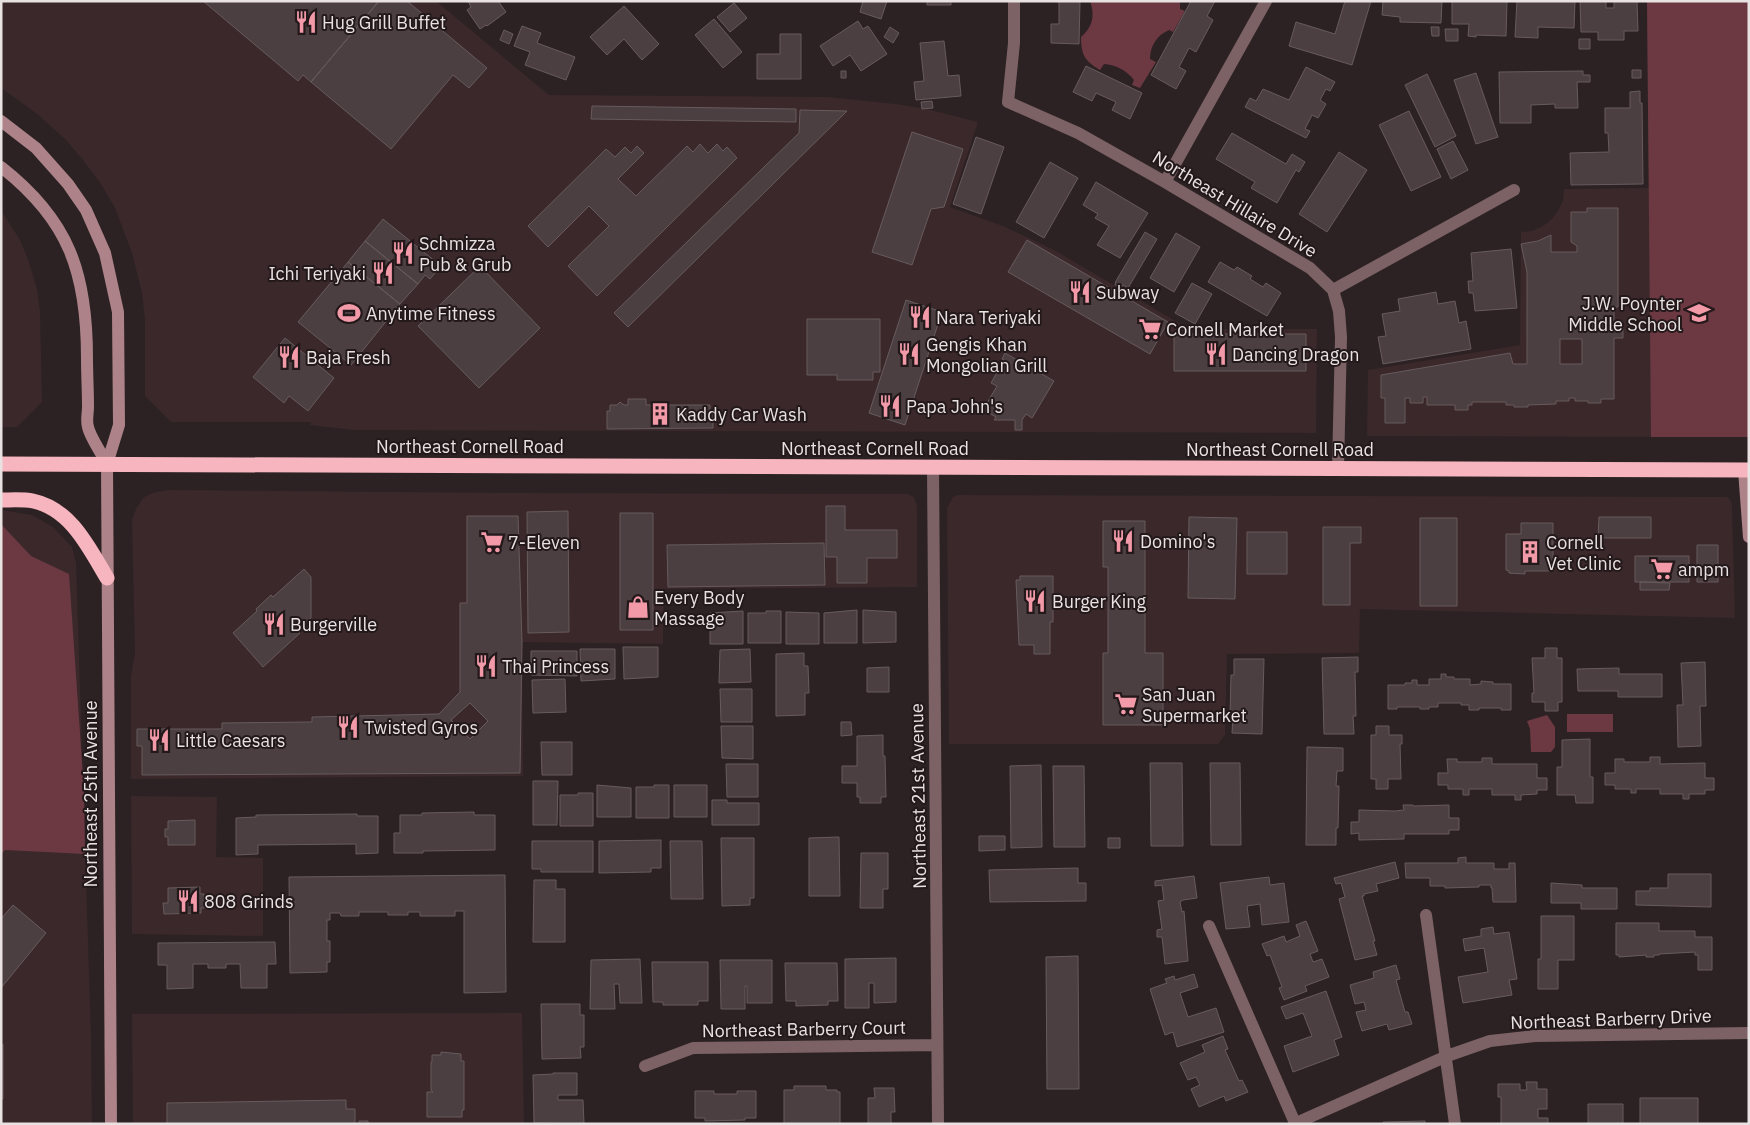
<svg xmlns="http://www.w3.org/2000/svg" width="1750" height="1125" font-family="'IBM Plex Sans',sans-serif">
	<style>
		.built { fill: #3a282b }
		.green { fill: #6c3942 }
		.building { fill: #4b3f41; stroke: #685b5d; fill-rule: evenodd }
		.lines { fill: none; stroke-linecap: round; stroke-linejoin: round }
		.street { stroke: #7c6265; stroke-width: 12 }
		.secondary { stroke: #ad8389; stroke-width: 12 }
		.highway { stroke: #f7b5bf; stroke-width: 15 }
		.labels { text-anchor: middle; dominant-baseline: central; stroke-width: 4; stroke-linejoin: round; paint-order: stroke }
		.poi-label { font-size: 18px; fill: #e9e2e2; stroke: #23181a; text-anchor: start }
		.street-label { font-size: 18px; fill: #e9e2e2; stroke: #23181a }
	</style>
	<rect width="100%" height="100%" fill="#2c2223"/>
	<path class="built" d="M1 1H436L549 95 828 97 896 104 927 109 978 122 950 207 1003 226 1054 250 1189 329H1317L1316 433 354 430 309 425 312 422H171L145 396V320L142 293 132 253 115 208 101 184 83 160 65 139 36 113 1 88Z
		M1647 1H1749V437L1367 436 1368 370 1520 345 1521 232 1532 231 1543 226 1552 219 1559 209 1563 200 1564 189 1649 188Z
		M1 210 20 240 29 262 37 289 40 312 42 402 17 427H1Z
		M169 490 520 493 907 494 914 497 917 506V587L664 589 663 644 522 642 523 776 131 779V676L135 653 132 519 137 507 144 497 156 492Z
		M958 495 1727 497 1731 501 1732 507 1735 618 1360 609 1359 653 1227 654 1225 735 1218 744H949L947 508 953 497Z
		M1 510 32 515 53 527 72 547 76 562 91 1036 92 1124H1Z
		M131 796 217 797 216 857 263 858V936L132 934Z
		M522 1013 524 1124H133L132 1014Z"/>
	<path class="green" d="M1090 1H1180V9L1185 11 1173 32 1169 30C1157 35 1150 46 1150 59L1156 62 1140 88 1132 85 1134 80C1126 70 1116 65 1104 64L1100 70C1085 61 1081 55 1081 37 1093 27 1095 15 1090 1Z
		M1647 1H1749V437H1651Z
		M1 524 31 556 69 574 84 791 85 854 5 850 1 854Z
		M1567 714H1613V732H1567Z
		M1547 715 1555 727V747L1551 752H1531L1530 729 1527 721Z"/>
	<path class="building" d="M203 1H379L311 82 303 75 298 81Z
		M379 1H407L487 68 469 88 453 75 391 149 311 82Z
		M468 1H498L506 12 487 26 486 25 480 29 467 10 471 7Z
		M863 1H887L881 19 860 12Z
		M927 1H951V5H927Z
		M1052 1H1080L1079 44 1051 43V24H1059V2Z
		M1191 1H1215L1207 16 1213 20 1196 52 1189 48 1179 67 1186 71 1176 89 1151 75Z
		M1345 1H1371L1352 65 1289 46 1296 22 1335 34Z
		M1383 1H1442L1441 23 1400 22V17L1382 15Z
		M1452 1H1507L1506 36 1476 35V37L1468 36 1469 24H1452Z
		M1517 1H1575L1574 28 1538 27V38L1515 37Z
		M1580 1H1606V8H1614V1H1637L1638 31H1624V40H1598V32H1581Z
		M734 3 747 18 730 32 717 17Z
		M624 6 659 44 642 60 624 39 607 55 590 37Z
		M714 19 742 52 723 68 695 35Z
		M858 21 863 29 868 26 887 54 861 71 850 55 833 66 820 46Z
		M522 26 541 33 537 43 575 57 566 80 525 65 530 52 514 46Z
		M890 27 899 33 893 43 884 37Z
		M1431 27H1439V36H1432Z
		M1445 29H1458V41H1446Z
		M504 30 513 34 509 44 500 40Z
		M780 34H801V79H757V54H780Z
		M1579 39H1590V49H1579Z
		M944 41 948 76 959 75 961 96 916 100 914 82 924 81 920 43Z
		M1086 66 1142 93 1130 119 1112 110 1116 102 1096 93 1092 101 1073 92Z
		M1306 67 1335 82 1330 91 1326 89 1320 100 1326 104 1318 118 1312 115 1305 129 1310 131 1306 138 1245 107 1250 98 1256 101 1263 89 1289 100Z
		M1632 70H1641V78H1632Z
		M841 71H846V78H841Z
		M1583 71V75H1590V82H1577L1578 108H1555V104L1531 105V123H1500L1499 72Z
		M1476 73 1498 137 1476 144 1454 80Z
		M1427 74 1456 136 1435 147 1405 85Z
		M1640 91V103H1642L1643 184 1571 185 1570 153 1609 152 1608 133H1605V108H1630V92Z
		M932 101 933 108 922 109 921 102Z
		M592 106 796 109V122L591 119Z
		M800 110 847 111 628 327 614 313 799 133Z
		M1409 111 1441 177 1411 191 1379 125Z
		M912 132 963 149 944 207 931 209 912 265 872 252Z
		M1232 133 1286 164 1292 154 1305 162 1299 172 1296 170 1277 203 1251 188 1255 182 1216 159Z
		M976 137 1004 147 981 214 953 204Z
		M1453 141 1468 170 1451 179 1437 149Z
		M700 144 708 153 717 144 723 151 727 147 737 158 597 296 568 266 609 226 589 206 548 247 528 226 606 149 615 157 625 147 631 153 637 146 644 153 618 179 636 196 687 146 693 152Z
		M1339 152 1367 170 1327 232 1299 214Z
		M1050 162 1078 178 1044 238 1016 222Z
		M1096 182 1148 213 1120 258 1097 245 1109 226 1095 218 1098 214 1083 205Z
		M1587 208H1618V307H1614V324H1623V338H1614V399H1601V403H1588V401H1575V398H1569V401H1556V404L1528 405V407H1514V405H1506V402H1472V405H1468V410H1455V405H1427V397H1423V403H1410V398H1405V423H1385V398H1381V375L1510 353 1513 364H1527V272L1521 244 1538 241 1551 235V252H1577V246L1571 242V212H1587ZM1560 339H1582V364H1560Z
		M383 219 441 266 430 279 425 275 418 284 365 241Z
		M1145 232 1157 239 1128 288 1123 285 1121 288 1115 285 1116 281Z
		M1176 233 1200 247 1174 292 1150 278Z
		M1027 240 1168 322 1150 354 1008 272Z
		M365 241 418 284 400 304 348 262Z
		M1511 249 1517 308 1475 311 1473 293H1469L1468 281H1473L1471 253Z
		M348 262 400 304 351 365 298 322Z
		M1220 262 1234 270 1237 267 1252 276 1250 279 1263 287 1266 283 1281 293 1267 316 1208 282Z
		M480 266 540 328 479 388 418 326Z
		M1192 283 1212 294 1195 324 1175 313Z
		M1436 292 1438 304 1455 301 1459 323 1466 321 1471 349 1383 364 1378 337 1386 336 1382 314 1400 311 1398 299Z
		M906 300 942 312 905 425 869 413Z
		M807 319H880V372H873V380H837V375H807Z
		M1174 334H1306V371H1174Z
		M285 338 334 378 308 411 289 396 284 403 253 377Z
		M1005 353 1054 381 1032 418 1026 414 1022 420V430H1015V420H994L996 417 983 410 997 386 991 383 1004 360 1002 359Z
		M628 399H646V405H710V412H713V428L607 429V411H610V405H617L620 402 624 405H628Z
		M826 506H845V530H897V558H867V583H837V557H826Z
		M568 511 569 632 528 633 527 512Z
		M620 513H653V630H620Z
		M467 516H518L522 642 520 773 142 775V746H137V729H222V723L312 722V717L439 714 460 692V603H467ZM470 703 488 721 470 739 451 720Z
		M1189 517 1237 518 1235 599 1188 598Z
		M1599 517H1651V538H1598Z
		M1420 518H1457V606H1420Z
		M1103 521H1145V653H1163V725H1103V653H1108V567H1103Z
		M1521 523H1553V571H1525V574L1509 573V571L1506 570V534H1521Z
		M1323 527H1361V543H1350V605H1323Z
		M1247 532H1287V574H1247Z
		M824 543 825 585 668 587 667 545Z
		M1697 545H1718V582H1697Z
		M1635 556H1689V582H1635Z
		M304 569 311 577V618L297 630 300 633 263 667 233 633 257 611 256 609 271 595 273 597Z
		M1020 576H1053V622H1050V654H1034V645H1019L1016 580H1020Z
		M1640 582 1670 583 1669 590H1640Z
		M857 610V643H824V613Z
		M863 610 896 612V642L863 643Z
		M743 611V644H710V613Z
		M766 611H781V643H748V613H766Z
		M786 612 819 613V644H786Z
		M623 647H658V677L624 679Z
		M1545 648H1557V658H1562V702H1558V711H1545V702H1532V693H1534L1532 658H1545Z
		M580 649H615V679L581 681Z
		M750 649 751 682 719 683 720 650Z
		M531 651H577V676L531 675Z
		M804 653V666H808L809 693H805V715L776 716V654Z
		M1358 657V672H1355L1356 716H1353L1354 734H1324L1322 658Z
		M1234 659H1264L1262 734 1232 733 1233 716H1230L1231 675H1234Z
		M1705 662 1706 706H1700L1701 746 1678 747 1677 705H1683L1681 663Z
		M889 667V692H867V668Z
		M1619 668V674H1662V697H1618V691H1578L1577 669Z
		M1441 674H1446V677H1454V679H1470V685L1481 684V681L1493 682V684H1511V710H1501V708H1479V710H1469V705H1461V703H1438V707H1429V709H1420V707H1397V709H1388V685H1405V683H1412V680H1417V685H1429V679H1441Z
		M565 679 566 712 533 713 532 680Z
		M720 689H752V722H721Z
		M841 722H851L852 735 841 736Z
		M721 726H753V759L722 758Z
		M1376 726H1389V735H1402V744H1400L1401 779H1388V789H1376V779H1371V735H1376Z
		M883 735V756H885L886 797H881V803H860V797H857V783H842V766H857V736Z
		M1590 739V777H1593V803H1576L1575 795H1557V767H1562V740Z
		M541 742H572V775H542Z
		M1307 747 1343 748V771H1337L1336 786H1339L1338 828H1336V845H1306Z
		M1650 757H1660V764L1705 763V778H1714V790H1705V794H1689V799H1683V794H1660V789H1636V793H1631V789H1615V785H1605V773H1615V759H1624V762H1650Z
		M1482 758H1492V764H1537V778H1547V790H1537V794L1521 795V800H1515V795H1492V789H1469V795H1463V789H1448V785H1438V773H1448L1447 759H1457V762H1482Z
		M1150 763H1182L1183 846H1151Z
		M1210 763H1240L1241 845H1211Z
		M726 764H758V797H727Z
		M1041 765 1042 847 1011 848 1010 766Z
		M1053 766H1084L1085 847H1054Z
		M533 781H558L557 825H533Z
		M597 785 631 788V817H597Z
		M654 785H669V818H636V787H654Z
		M674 785H707V817H674Z
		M578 793H593V826H560V795H578Z
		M712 800H727V803H759V825H712Z
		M1403 805H1413V806L1449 805V818H1459V830H1449V834H1404V839L1359 840V833L1351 834V822H1359V810L1395 811 1404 810Z
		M474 812V815H495V850L423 851V853H394V833H400V815H422V813Z
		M357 814V816H378V853L356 854V844L258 845V854L236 855V818L256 817V815Z
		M195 820V845H168V837H165V829H168V821Z
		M979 836H1005V850L979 851Z
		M839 837 840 896H809V838Z
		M721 838H754V898H750V905L722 906Z
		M1108 838H1120V848H1108Z
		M661 840V868H651V872L599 873V841Z
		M532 841H593V872H541V869H532Z
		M670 841H702L703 899H671Z
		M861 853H888V889H883V908H860Z
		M1466 857V863H1494V869H1509V863H1515L1516 902H1493L1492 888H1491V885H1479V887L1445 888V886H1430V878H1406L1405 863H1458V858Z
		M1395 862 1399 878 1376 884 1378 891 1364 894V896H1362L1375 941H1373L1377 955 1355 960 1339 899 1345 897 1341 883 1336 884 1334 878Z
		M1078 868V883H1086V901L990 902 989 870Z
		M1668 874H1711V907L1636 905V891H1650V888H1668Z
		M505 875 506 992 464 993V911H455V916H420V912H408V915H388V912H359V916H341L340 913H330V920H327V941H330V962H327V972L290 973 289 877Z
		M1194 876 1197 898 1183 900 1180 902 1182 912 1184 911 1188 961 1165 964 1162 937H1157V930L1162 929 1158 901 1164 900 1162 885 1155 886V881Z
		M1269 877 1270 885 1284 883 1289 922 1262 925 1260 904 1247 906 1250 927 1226 929 1220 883Z
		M534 880H556V889H565V942H533Z
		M1551 883 1582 885V888H1617V909H1581V903H1551Z
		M200 887V894H204V899H208L209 908H201V913L164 914 163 903H168V888Z
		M13 905 46 933 1 988V919Z
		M1541 916H1574V960H1558V989H1538V959H1541Z
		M1306 921 1318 951 1310 954 1313 962 1322 959 1329 977 1305 986 1307 991 1284 1000 1279 988 1282 987 1270 955 1267 956 1262 944 1284 936 1286 942 1300 936 1296 925Z
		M1616 923H1659V931H1695V937H1712V970H1698V955H1695V952L1659 954V955H1654V957H1646V955L1619 957V955H1616Z
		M1493 927 1494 934 1509 932 1517 979 1509 980 1512 995 1463 1003 1458 977 1488 972 1484 948 1465 951 1463 939 1481 936V929Z
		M275 942 276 964H267V988H241L240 964H226V968H208V964H193V988L167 989V965H158V943Z
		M1078 956 1079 1089H1047L1046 957Z
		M896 958V1002L874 1003V983H869V1008H845V959Z
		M640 959 642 1003H620L619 984H614L615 1009H590L591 960Z
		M720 960H772V1003H747V986H745V1009H721Z
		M652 962H708V1001H698V1005H663V1002H653Z
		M785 963H837L838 1001H828V1005L796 1006V1001H786Z
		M1396 965 1400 979 1396 980 1405 1012H1408L1412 1024 1389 1030 1387 1024 1362 1031 1356 1012 1366 1010 1364 1002 1355 1004 1350 985 1374 978 1373 972Z
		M1194 974 1198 987 1180 993 1188 1017 1216 1008 1224 1032 1177 1047 1173 1032 1165 1035 1150 989 1167 983 1165 979 1174 976 1175 980Z
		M1326 991 1342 1037 1334 1040 1339 1055 1293 1072 1284 1046 1312 1036 1303 1013 1286 1019 1281 1007Z
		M541 1004H580V1015H584V1047H580L581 1058 542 1059Z
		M1223 1036 1228 1049 1225 1050 1239 1081 1242 1080 1248 1092 1226 1101 1224 1096 1199 1107 1191 1089 1200 1085 1196 1077 1188 1080 1180 1063 1205 1052 1202 1045Z
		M1 1044H3V1099H1Z
		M441 1052 461 1054V1061H464V1110H462V1117H427V1092H433L431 1090V1062H432V1055H441Z
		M553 1073H577V1095H558V1100H583L584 1124 534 1123 533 1075 553 1074Z
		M1526 1082H1537V1089H1547V1109H1538V1118H1548V1124H1501V1097H1498V1084H1520V1090H1527Z
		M794 1086H826V1090H837V1092H840V1124H784V1090H794Z
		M874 1088H894L895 1112H891V1123L894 1124H868V1098H875Z
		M695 1091H714V1094H737V1091H756V1118H745V1120L705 1121V1118H695Z
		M1640 1098H1698V1124H1640Z
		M346 1100V1109H355V1124H167V1103Z
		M1588 1104H1623V1124H1588Z
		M359 1121H368V1124H359Z
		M1425 1121V1124H1383V1122Z"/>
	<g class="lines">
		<path class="street" d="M1014 1V43L1008 102 1078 133 1165 182 1310 268 1333 290 1339 311 1341 337 1338 468
			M1165 182 1266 1
			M1333 290 1514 190
			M933 467 938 1124
			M1426 915 1455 1124
			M1209 926 1295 1123
			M645 1066 693 1048 937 1045
			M1294 1124 1447 1056 1490 1041 1535 1036 1749 1033"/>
		<path class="secondary" d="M1 121 36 148 68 184 86 210 105 253 118 312 119 425 107 464 111 1124
			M1 167C69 220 87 273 87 358 87 374 88 391 88 407 88 413 86 421 88 427 90 437 102 454 107 464
			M1744 470 1749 537"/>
		<path class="highway" d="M1 464 1749 470
			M1 500C11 500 23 499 33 501 71 509 89 548 107 578"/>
	</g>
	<defs>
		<symbol id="restaurant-bare" viewBox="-9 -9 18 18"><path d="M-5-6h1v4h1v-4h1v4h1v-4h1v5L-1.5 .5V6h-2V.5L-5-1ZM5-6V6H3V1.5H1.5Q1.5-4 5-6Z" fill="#f39aa9" stroke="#23181a" stroke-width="2.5" paint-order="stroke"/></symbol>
		<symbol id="stadium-bare" viewBox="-9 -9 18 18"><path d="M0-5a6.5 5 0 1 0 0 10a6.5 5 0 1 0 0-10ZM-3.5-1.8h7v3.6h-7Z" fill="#f39aa9" stroke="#23181a" stroke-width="2.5" paint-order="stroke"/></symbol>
		<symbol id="school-bare" viewBox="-9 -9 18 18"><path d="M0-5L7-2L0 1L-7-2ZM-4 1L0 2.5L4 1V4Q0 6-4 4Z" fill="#f39aa9" stroke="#23181a" stroke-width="2.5" paint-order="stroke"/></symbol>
		<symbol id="supermarket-bare" viewBox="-9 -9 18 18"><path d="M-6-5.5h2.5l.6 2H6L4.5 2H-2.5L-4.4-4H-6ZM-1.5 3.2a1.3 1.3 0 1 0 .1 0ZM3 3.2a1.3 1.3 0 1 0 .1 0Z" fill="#f39aa9" stroke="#23181a" stroke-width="2.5" paint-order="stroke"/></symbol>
		<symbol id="building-bare" viewBox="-9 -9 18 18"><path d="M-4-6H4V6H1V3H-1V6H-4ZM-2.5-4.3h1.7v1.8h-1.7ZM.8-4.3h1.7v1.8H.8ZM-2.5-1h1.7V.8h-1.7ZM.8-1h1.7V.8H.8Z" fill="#f39aa9" stroke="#23181a" stroke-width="2.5" paint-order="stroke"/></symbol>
		<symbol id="shop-bare" viewBox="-9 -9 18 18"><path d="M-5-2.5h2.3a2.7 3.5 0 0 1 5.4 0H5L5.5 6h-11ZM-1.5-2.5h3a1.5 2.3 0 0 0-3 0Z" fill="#f39aa9" stroke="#23181a" stroke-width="2.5" paint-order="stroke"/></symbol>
	</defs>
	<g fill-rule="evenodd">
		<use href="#restaurant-bare" x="290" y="6" width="32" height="32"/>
		<use href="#restaurant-bare" x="387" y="237" width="32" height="32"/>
		<use href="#restaurant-bare" x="367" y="257" width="32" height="32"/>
		<use href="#restaurant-bare" x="1064" y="276" width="32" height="32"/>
		<use href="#stadium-bare" x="333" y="297" width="32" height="32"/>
		<use href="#school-bare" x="1683" y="297" width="32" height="32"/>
		<use href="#restaurant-bare" x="904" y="301" width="32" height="32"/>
		<use href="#supermarket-bare" x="1134" y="313" width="32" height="32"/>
		<use href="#restaurant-bare" x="893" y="338" width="32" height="32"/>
		<use href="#restaurant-bare" x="1200" y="338" width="32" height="32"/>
		<use href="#restaurant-bare" x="273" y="341" width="32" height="32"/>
		<use href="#restaurant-bare" x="874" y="390" width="32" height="32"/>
		<use href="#building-bare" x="644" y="398" width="32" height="32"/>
		<use href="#restaurant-bare" x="1107" y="525" width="32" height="32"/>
		<use href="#supermarket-bare" x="476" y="526" width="32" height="32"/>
		<use href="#building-bare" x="1514" y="536" width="32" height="32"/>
		<use href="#supermarket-bare" x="1646" y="553" width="32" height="32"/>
		<use href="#restaurant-bare" x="1019" y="585" width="32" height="32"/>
		<use href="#shop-bare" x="622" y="591" width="32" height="32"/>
		<use href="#restaurant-bare" x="258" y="608" width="32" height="32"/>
		<use href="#restaurant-bare" x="470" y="650" width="32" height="32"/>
		<use href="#supermarket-bare" x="1110" y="688" width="32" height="32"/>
		<use href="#restaurant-bare" x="332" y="711" width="32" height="32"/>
		<use href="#restaurant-bare" x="143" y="724" width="32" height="32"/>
		<use href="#restaurant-bare" x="172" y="885" width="32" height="32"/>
	</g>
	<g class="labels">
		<g class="poi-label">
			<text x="322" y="22">Hug Grill Buffet</text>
			<text x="419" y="243">Schmizza<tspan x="419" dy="21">Pub &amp; Grub</tspan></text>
			<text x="366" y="273" text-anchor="end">Ichi Teriyaki</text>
			<text x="1096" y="292">Subway</text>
			<text x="1682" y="303" text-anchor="end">J.W. Poynter<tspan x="1682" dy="21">Middle School</tspan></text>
			<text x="366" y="313">Anytime Fitness</text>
			<text x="936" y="317">Nara Teriyaki</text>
			<text x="1166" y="329">Cornell Market</text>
			<text x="926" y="344">Gengis Khan<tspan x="926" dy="21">Mongolian Grill</tspan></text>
			<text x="1232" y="354">Dancing Dragon</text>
			<text x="306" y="357">Baja Fresh</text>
			<text x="906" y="406">Papa John's</text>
			<text x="676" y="414">Kaddy Car Wash</text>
			<text x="1140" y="541">Domino's</text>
			<text x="508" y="542">7-Eleven</text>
			<text x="1546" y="542">Cornell<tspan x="1546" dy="21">Vet Clinic</tspan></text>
			<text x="1678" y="569">ampm</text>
			<text x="654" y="597">Every Body<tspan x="654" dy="21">Massage</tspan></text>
			<text x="1052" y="601">Burger King</text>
			<text x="290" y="624">Burgerville</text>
			<text x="502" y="666">Thai Princess</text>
			<text x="1142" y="694">San Juan<tspan x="1142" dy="21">Supermarket</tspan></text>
			<text x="364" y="727">Twisted Gyros</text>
			<text x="176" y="740">Little Caesars</text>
			<text x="204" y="901">808 Grinds</text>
		</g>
		<g class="street-label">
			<text transform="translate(1235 204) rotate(31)">Northeast Hillaire Drive</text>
			<text x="470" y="446">Northeast Cornell Road</text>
			<text x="875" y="448">Northeast Cornell Road</text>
			<text x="1280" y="449">Northeast Cornell Road</text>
			<text transform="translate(90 794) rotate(-90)">Northeast 25th Avenue</text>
			<text transform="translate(918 796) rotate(-91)">Northeast 21st Avenue</text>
			<text transform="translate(1611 1019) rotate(-2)">Northeast Barberry Drive</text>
			<text transform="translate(804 1029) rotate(-1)">Northeast Barberry Court</text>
		</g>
	</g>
	<rect width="1750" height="1125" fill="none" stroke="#e9e2e2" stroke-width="5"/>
</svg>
